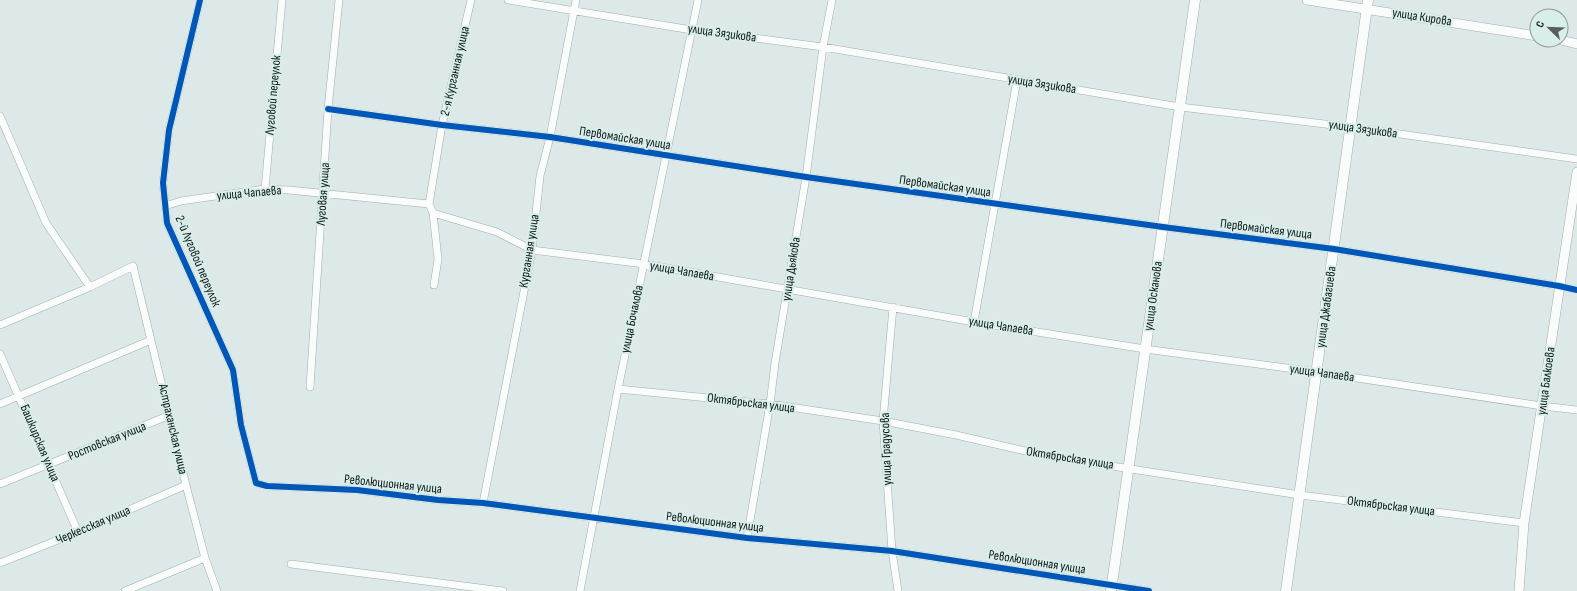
<svg xmlns="http://www.w3.org/2000/svg" width="1577" height="591" font-family="'Sofia Sans Condensed',sans-serif">
	<style>
		.lines { fill: none; stroke-linecap: round; stroke-linejoin: round }
		.minor-casing { stroke: #a2aba9; stroke-width: 8 }
		.tertiary-casing { stroke: #a2aba9; stroke-width: 10 }
		.secondary-casing { stroke: #a2aba9; stroke-width: 11 }
		.minor { stroke: #fafcfc; stroke-width: 7 }
		.tertiary { stroke: #fafcfc; stroke-width: 9 }
		.secondary { stroke: #fafcfc; stroke-width: 10 }
		.cycleway-casing { stroke: #d8eeeb; stroke-width: 8 }
		.cycleway { stroke: #0057b8; stroke-width: 6 }
		.labels { text-anchor: middle; dominant-baseline: central; stroke-width: 4; stroke-linejoin: round; paint-order: stroke }
		.street-label { font-size: 13px; fill: #0e1514; stroke: #d8eeeb }
	</style>
	<rect width="100%" height="100%" fill="#dde9e8"/>
	<g class="lines">
		<defs>
			<path id="minor" d="M200 0 169 130 163 183 167 223 233 370 241 425 256 483 267 486 357 490 438 500 483 503 747 538 892 551 1149 591
				M508 0 692 30 823 47 1180 107 1350 127 1577 159
				M328 109 442 125 550 137 806 177 1163 227 1334 249 1559 286 1577 290
				M0 116 46 223 90 287
				M265 189 282 0
				M165 206 181 201 265 189 289 190 429 204
				M433 213 497 232 532 250 644 264 974 322 1145 349 1317 372 1542 406 1577 410
				M434 285 438 259 433 213 429 204 442 125 471 0
				M893 307 883 421 892 551 898 591
				M974 322 1017 80
				M0 325 90 287 133 266 186 485 205 558 217 591
				M0 354 78 532
				M310 387 328 109 339 0
				M618 389 770 404 883 421 956 435 1047 456 1300 495 1524 523
				M0 404 151 340
				M0 484 170 415
				M483 503 532 250 540 176 550 137 576 0
				M747 538 770 404 775 363 806 177 823 47 832 0
				M0 563 78 532 186 485
				M291 564 503 591
				M125 591 205 558
				M580 591 618 389 698 0"/>
			<path id="tertiary" d="M1307 0 1537 36
				M1561 40 1577 44
				M1519 591 1524 523 1577 172"/>
			<path id="secondary" d="M1111 591 1195 0
				M1286 591 1368 0"/>
		</defs>
		<use href="#minor" class="minor-casing"/>
		<use href="#tertiary" class="tertiary-casing"/>
		<use href="#secondary" class="secondary-casing"/>
		<use href="#minor" class="minor"/>
		<use href="#tertiary" class="tertiary"/>
		<use href="#secondary" class="secondary"/>
		<defs>
			<path id="cycleway" d="M200 0 169 130 163 183 167 223 233 370 241 425 256 483 267 486 357 490 438 500 483 503 747 538 892 551 1149 591
				M328 109 442 125 550 137 806 177 1163 227 1334 249 1559 286 1577 290"/>
		</defs>
		<use href="#cycleway" class="cycleway-casing"/>
		<use href="#cycleway" class="cycleway"/>
	</g>
	<g class="labels">
		<g class="street-label">
			<text transform="translate(1422 17) rotate(9)">улица Кирова</text>
			<text transform="translate(722 33) rotate(8)">улица Зязикова</text>
			<text transform="translate(455 71) rotate(-77)">2-я Курганная улица</text>
			<text transform="translate(1042 84) rotate(9)">улица Зязикова</text>
			<text transform="translate(273 95) rotate(-85)">Луговой переулок</text>
			<text transform="translate(1363 129) rotate(8)">улица Зязикова</text>
			<text transform="translate(625 138) rotate(9)">Первомайская улица</text>
			<text transform="translate(945 186) rotate(8)">Первомайская улица</text>
			<text transform="translate(249 193) rotate(-5)">улица Чапаева</text>
			<text transform="translate(323 194) rotate(-86)">Луговая улица</text>
			<text transform="translate(1266 229) rotate(7)">Первомайская улица</text>
			<text transform="translate(529 251) rotate(-81)">Курганная улица</text>
			<text transform="translate(198 261) rotate(67)">2-й Луговой переулок</text>
			<text transform="translate(791 269) rotate(-81)">улица Дьякова</text>
			<text transform="translate(682 271) rotate(10)">улица Чапаева</text>
			<text transform="translate(1153 296) rotate(-82)">улица Осканова</text>
			<text transform="translate(1326 307) rotate(-82)">улица Джабагиева</text>
			<text transform="translate(632 319) rotate(-78)">улица Бочалова</text>
			<text transform="translate(1001 326) rotate(9)">улица Чапаева</text>
			<text transform="translate(1322 373) rotate(8)">улица Чапаева</text>
			<text transform="translate(1546 381) rotate(-82)">улица Балкоева</text>
			<text transform="translate(751 403) rotate(7)">Октябрьская улица</text>
			<text transform="translate(173 429) rotate(77)">Астраханская улица</text>
			<text transform="translate(107 441) rotate(-22)">Ростовская улица</text>
			<text transform="translate(40 443) rotate(67)">Башкирская улица</text>
			<text transform="translate(886 449) rotate(-92)">улица Градусова</text>
			<text transform="translate(1070 458) rotate(9)">Октябрьская улица</text>
			<text transform="translate(393 484) rotate(6)">Революционная улица</text>
			<text transform="translate(1391 506) rotate(7)">Октябрьская улица</text>
			<text transform="translate(715 522) rotate(7)">Революционная улица</text>
			<text transform="translate(93 525) rotate(-23)">Черкесская улица</text>
			<text transform="translate(1037 562) rotate(9)">Революционная улица</text>
		</g>
	</g>
	<g transform="translate(1549 28) rotate(293)"><circle r="19" fill="#d8eeeb" stroke="#879795"/>
	<path d="M0-3L7 15L0 10L-7 15Z" fill="#565f5e"/>
	<text y="-6" font-size="11" font-weight="bold" text-anchor="middle" fill="#0e1514">С</text>
	</g>
</svg>
